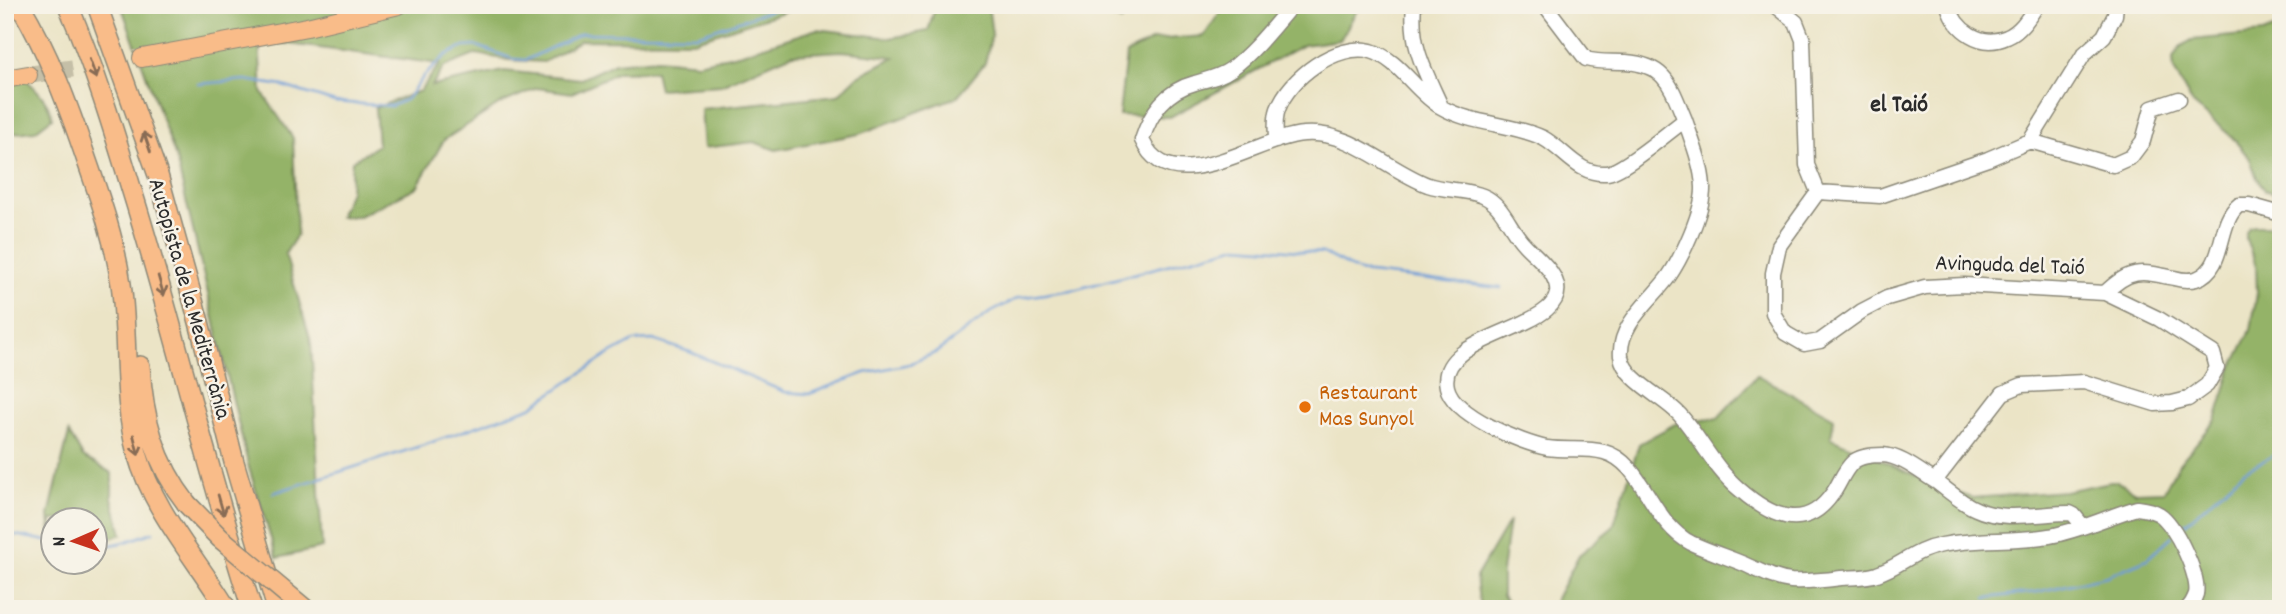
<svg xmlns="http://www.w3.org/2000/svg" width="2286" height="614" font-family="Dekko,sans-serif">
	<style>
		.forest { fill: #94b367; stroke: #606f49; stroke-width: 2 }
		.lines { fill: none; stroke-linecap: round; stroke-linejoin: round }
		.stream { stroke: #6e9cd6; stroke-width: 2.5 }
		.major-tunnel { stroke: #c5bfa7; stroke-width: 18; stroke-dasharray: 18 9; stroke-linecap: butt }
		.minor-casing { stroke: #8b8878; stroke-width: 17 }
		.major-casing { stroke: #8b8878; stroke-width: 20 }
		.highway-casing { stroke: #8b8878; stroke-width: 22 }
		.minor { stroke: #fff; stroke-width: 14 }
		.major { stroke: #f9bc89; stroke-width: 18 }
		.highway { stroke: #f9bc89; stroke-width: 19 }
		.highway-bridge-casing { stroke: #8b8878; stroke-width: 22; stroke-linecap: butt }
		.highway-bridge { stroke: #f9bc89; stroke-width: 19 }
		.oneway { stroke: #886c55 }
		.food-dot { fill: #e8710a; stroke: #f7f3e8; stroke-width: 2.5 }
		.labels { text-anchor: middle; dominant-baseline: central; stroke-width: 5; stroke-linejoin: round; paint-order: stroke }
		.street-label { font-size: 23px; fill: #2b2b2b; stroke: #f7f3e8 }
		.food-label { font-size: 23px; fill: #c56008; stroke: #f7f3e8; text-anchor: start }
		.neighbourhood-label { font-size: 24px; font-weight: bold; fill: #2b2b2b; stroke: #f7f3e8 }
	</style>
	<rect width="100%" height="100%" fill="#f7f3e8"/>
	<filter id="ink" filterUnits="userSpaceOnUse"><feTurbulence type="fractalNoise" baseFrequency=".0143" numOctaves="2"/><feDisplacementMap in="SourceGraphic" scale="14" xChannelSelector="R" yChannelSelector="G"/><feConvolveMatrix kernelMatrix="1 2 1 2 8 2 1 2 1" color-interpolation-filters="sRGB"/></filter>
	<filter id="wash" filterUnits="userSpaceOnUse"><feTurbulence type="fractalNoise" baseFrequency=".00686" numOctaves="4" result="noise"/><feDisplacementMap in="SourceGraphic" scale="28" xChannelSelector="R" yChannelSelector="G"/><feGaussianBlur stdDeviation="1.57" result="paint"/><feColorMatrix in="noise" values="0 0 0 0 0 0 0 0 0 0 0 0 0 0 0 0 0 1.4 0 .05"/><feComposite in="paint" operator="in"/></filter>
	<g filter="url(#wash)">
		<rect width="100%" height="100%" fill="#ebe4c6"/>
		<path class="forest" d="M121 5H805L693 41 581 40 544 62 508 60 477 54 444 67 432 86 504 71 581 79 615 63 657 59 698 63 742 53 817 29 890 38 928 31 936 5H988L992 34 985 63 957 97 859 134 776 150 754 142 704 148 701 109 838 95 858 76 894 57 842 51 792 54 721 85 659 89 655 71 618 72 572 93 537 88 500 104 444 140 417 187 359 216 339 217 350 191 352 161 378 145 375 108 420 91 440 64 259 40 262 92 293 138 297 235 285 254 311 342 322 548 277 558 249 468 176 158Z
			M1086 5H1133L1121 21Z
			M1225 5H1360L1340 40 1303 45 1170 117 1119 115 1126 54 1153 40 1204 36Z
			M2281 26V196L2265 190 2257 178 2250 159 2232 137 2193 104 2174 70 2173 58 2180 47 2192 40 2263 33Z
			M5 61C21 76 49 95 52 118L35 131 5 134Z
			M2256 226H2269L2281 230V609H1537L1552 606 1579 555 1613 527 1639 444 1675 424 1718 418 1757 375 1834 418 1831 438 1936 485 1972 498 2065 491 2116 481 2136 492 2164 491 2178 465 2216 420 2232 368 2251 330 2257 293 2256 266 2246 239V232L2250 227Z
			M69 433 83 457 112 473V498L122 534 95 544 94 520H52V549L49 515Z
			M1509 521 1502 572V596L1514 609H1480L1476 577Z"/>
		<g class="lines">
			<path class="stream" d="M198 84 245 80 283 86 335 102 391 106 407 99 424 76 446 55 464 47 477 46 513 59 526 60 582 33 697 35 786 5
				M5 110 8 109
				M273 493 424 445 531 407 608 355 634 341 653 340 690 352 785 392 809 394 865 373 909 364 937 352 988 314 1018 298 1077 289 1238 246 1323 253 1360 272 1501 288
				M2182 527 2245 470 2281 452
				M5 533 52 542
				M94 546C114 547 135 539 153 532
				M1986 598 2037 592 2107 576 2147 559 2172 536"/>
		</g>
	</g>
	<g filter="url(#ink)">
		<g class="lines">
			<path class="major-tunnel" d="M28 75 142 58"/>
			<defs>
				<path id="minor" d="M1292 5C1273 27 1254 52 1231 69 1220 77 1208 79 1195 83 1165 91 1151 112 1142 140 1171 204 1258 137 1304 134 1351 130 1386 169 1428 185 1446 191 1466 189 1483 196 1503 204 1510 230 1524 244 1533 254 1547 264 1553 276 1584 331 1434 329 1447 387 1453 415 1521 443 1547 448 1566 451 1586 447 1604 452 1643 462 1651 523 1691 543 1708 551 1727 557 1744 564 1760 571 1774 579 1791 581 1808 582 1825 580 1841 578 1853 577 1866 578 1877 574 1901 566 1914 550 1942 545 1977 538 2013 542 2049 536 2076 532 2109 516 2137 508 2145 509 2152 510 2159 514 2175 524 2200 576 2196 594 2194 600 2191 605 2187 609
					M1414 5C1410 45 1424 69 1440 104
					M1775 5 1796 22 1803 40 1807 165 1818 192
					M1948 5C1955 30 1981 49 2007 37 2021 31 2029 17 2037 5
					M1685 120C1692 141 1702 165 1703 187 1704 210 1682 257 1669 276 1653 299 1618 324 1621 356 1624 380 1664 397 1680 415 1701 439 1714 468 1739 489 1770 516 1805 534 1833 493 1840 483 1844 470 1853 462 1860 456 1874 455 1883 455 1901 456 1920 472 1935 481
					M1276 141C1276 130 1274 120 1278 109 1289 78 1337 42 1371 51 1400 60 1415 92 1441 107 1472 125 1511 123 1543 138 1565 150 1578 175 1606 173 1623 172 1668 132 1685 120 1671 87 1667 65 1626 62 1612 61 1599 63 1586 59L1545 5
					M2030 141 2113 165 2131 157 2143 141 2152 108 2179 99
					M2105 293C2130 268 2141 271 2174 278 2181 280 2189 281 2196 279 2227 268 2216 223 2239 205H2249L2281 214
					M2082 525 2074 515 2070 513C2041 513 2003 522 1976 509 1961 503 1948 490 1935 481L2003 393 2022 385 2084 382 2155 404 2172 403 2188 399 2207 385 2217 368 2213 353 2159 319 2105 293 1964 285 1925 287 1887 298 1862 311 1820 341 1804 344 1785 333 1773 313V273L1779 246 1818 192 1880 196 1988 159 2030 141 2084 54 2104 36 2115 15 2116 5"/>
				<path id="major" d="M142 58 307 27 399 5
					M5 79 28 75"/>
				<path id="highway" d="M20 5C49 53 69 108 87 161 101 201 115 241 121 284 129 339 122 399 137 453 153 511 196 558 227 609
					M68 5C94 66 113 128 132 191 175 329 207 471 252 609
					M97 5 158 175 199 322 234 462 277 609
					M140 366C143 418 155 463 187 504"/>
			</defs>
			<use href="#minor" class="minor-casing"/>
			<use href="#major" class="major-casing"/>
			<use href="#highway" class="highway-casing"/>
			<use href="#minor" class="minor"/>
			<use href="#major" class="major"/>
			<use href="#highway" class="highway"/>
			<defs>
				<path id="highway-bridge" d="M187 504 220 538 305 609"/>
			</defs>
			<use href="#highway-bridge" class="highway-bridge-casing"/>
			<use href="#highway-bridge" class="highway-bridge"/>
		</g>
		<defs><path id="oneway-shaft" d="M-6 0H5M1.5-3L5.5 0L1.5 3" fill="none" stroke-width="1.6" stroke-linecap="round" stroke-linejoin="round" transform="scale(1.75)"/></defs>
		<g class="oneway">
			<use href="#oneway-shaft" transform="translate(93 69) rotate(70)"/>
			<use href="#oneway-shaft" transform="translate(147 142) rotate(-109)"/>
			<use href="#oneway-shaft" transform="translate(161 286) rotate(74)"/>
			<use href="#oneway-shaft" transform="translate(136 445) rotate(76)"/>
			<use href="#oneway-shaft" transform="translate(221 505) rotate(74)"/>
		</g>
	</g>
	<circle class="food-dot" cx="1305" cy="407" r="7"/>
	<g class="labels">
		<g class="street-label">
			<text transform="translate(2010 267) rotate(2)">Avinguda del Taió</text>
			<text transform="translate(188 299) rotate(74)">Autopista de la Mediterrània</text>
		</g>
		<g class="food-label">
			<text x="1319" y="394">Restaurant<tspan x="1319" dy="26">Mas Sunyol</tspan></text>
		</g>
		<g class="neighbourhood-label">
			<text x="1899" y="106">el Taió</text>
		</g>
	</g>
	<rect width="2286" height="614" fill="none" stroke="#f7f3e8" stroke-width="28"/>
	<g transform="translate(74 541) rotate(268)"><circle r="33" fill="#f7f3e8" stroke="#a5a39c" stroke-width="2"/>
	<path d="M0-5L12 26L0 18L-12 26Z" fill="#c8321e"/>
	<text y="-10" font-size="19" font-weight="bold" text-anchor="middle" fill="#2b2b2b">N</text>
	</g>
</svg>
